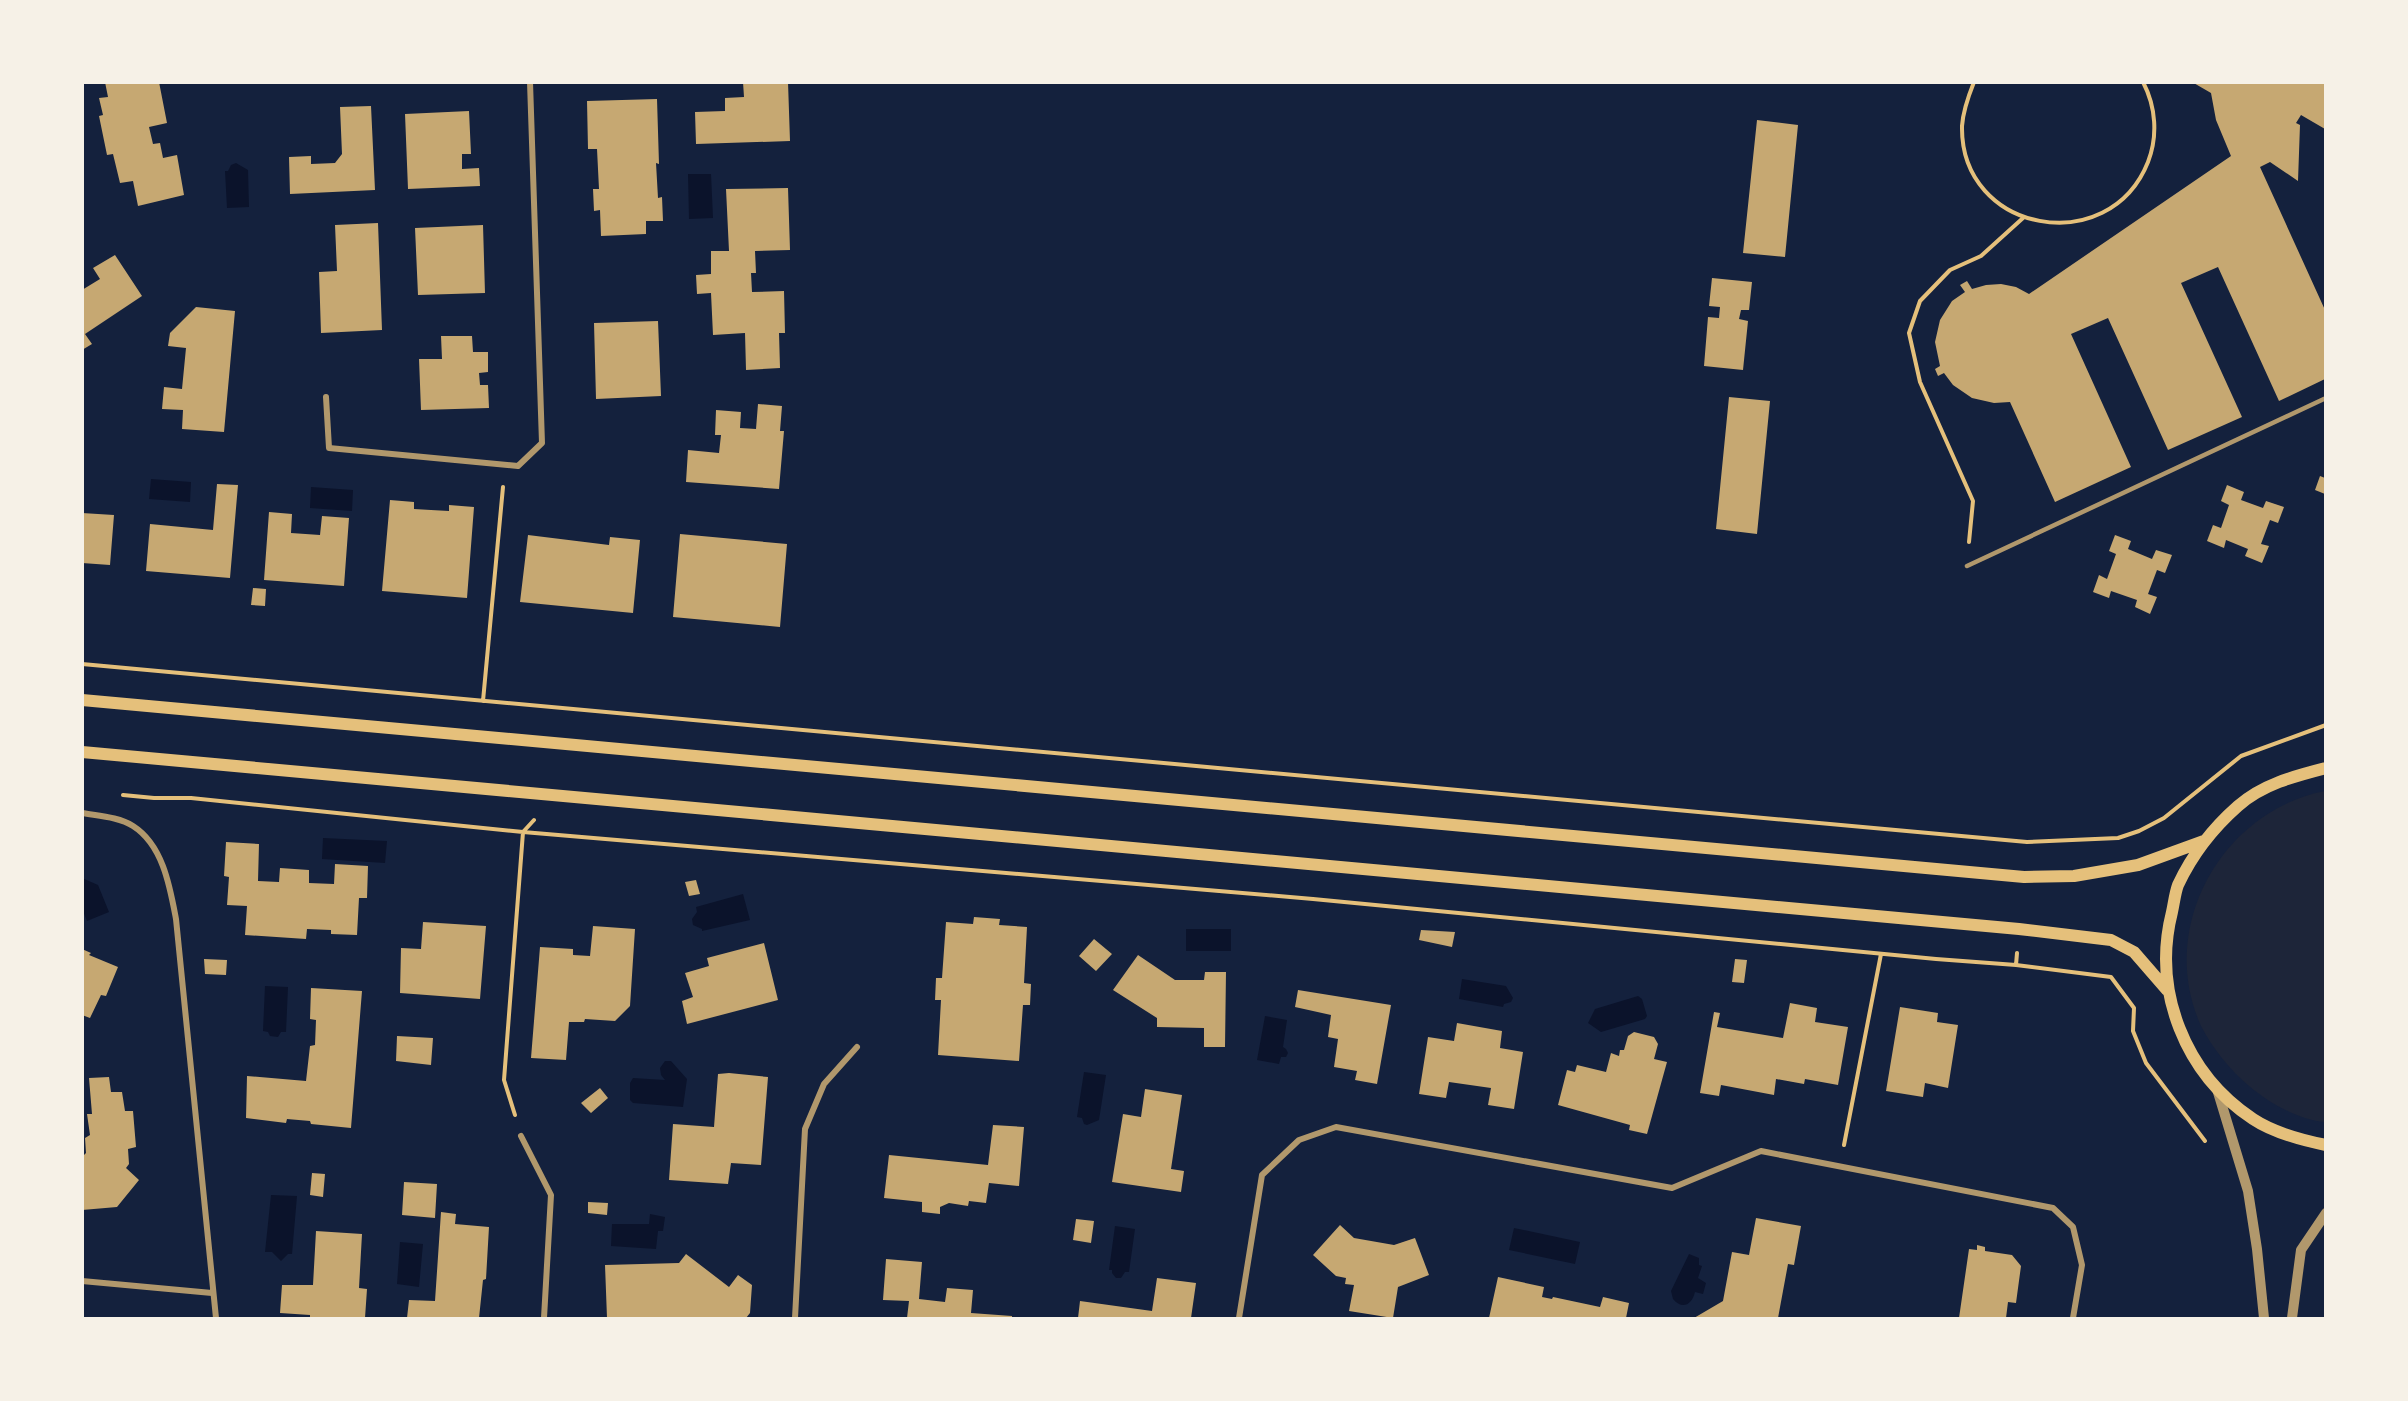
<svg xmlns="http://www.w3.org/2000/svg" width="2408" height="1401" font-family="Montserrat,sans-serif">
	<style>
		.green { fill: #1d2539 }
		.water { fill: #0b132b }
		.building { fill: #c6a872 }
		.lines { fill: none; stroke-linecap: round; stroke-linejoin: round }
		.path { stroke: #e5c07b; stroke-width: 4 }
		.service { stroke: #b1986c; stroke-width: 4.5 }
		.minor { stroke: #b1986c; stroke-width: 6 }
		.tertiary { stroke: #b1986c; stroke-width: 10 }
		.secondary { stroke: #e5c07b; stroke-width: 12 }
	</style>
	<rect width="100%" height="100%" fill="#14213d"/>
	<path class="green" d="M2325 791H2326L2325 1122C2299 1120 2269 1103 2249 1086 2229 1069 2213 1049 2201 1026 2156 927 2222 811 2325 791Z"/>
	<path class="water" d="M236 163 248 170 249 207 227 208 225 171H228L231 165Z
		M688 174H711L713 218 689 219Z
		M151 479 191 482 190 502 149 499Z
		M311 487 353 490 352 511 310 508Z
		M323 838 387 841 385 863 322 859Z
		M82 878 98 885 109 912 87 921 83 911Z
		M743 894 750 920 702 931V929L693 925 692 919 697 912 696 907Z
		M1186 929H1231V951H1186Z
		M1462 979 1506 986 1513 998 1511 1002 1504 1004 1503 1007 1459 999Z
		M265 986 288 987 286 1032H281L278 1037 270 1036 268 1032 263 1031Z
		M1638 996 1642 999 1647 1016 1645 1019 1601 1032 1588 1023 1595 1009Z
		M1265 1016 1287 1020 1283 1047 1286 1049 1288 1053 1286 1057H1281L1279 1064 1257 1060Z
		M665 1061H671L687 1079 683 1107 633 1103 630 1100V1083L633 1078 665 1080 661 1075 660 1068Z
		M1084 1072 1106 1075 1099 1120 1087 1125 1084 1124 1082 1118 1077 1117Z
		M271 1195 297 1196 292 1254H288L281 1261 272 1252H265Z
		M650 1214 665 1217 663 1231H658L656 1249 611 1246 612 1224H649Z
		M1115 1226 1135 1229 1129 1272H1125L1121 1278H1116L1112 1273V1270H1109Z
		M1514 1228 1580 1242 1575 1264 1509 1250Z
		M400 1242 423 1244 419 1287 397 1284Z
		M1689 1254 1699 1258V1265L1702 1266 1698 1278 1706 1283 1703 1294 1695 1292C1692 1305 1682 1310 1673 1299L1671 1291Z"/>
	<path class="building" d="M105 82H159L167 123 149 127 153 144 160 143 163 158 177 155 184 195 138 206 133 181 120 183 113 154 107 155 99 116 103 115 99 98 108 97Z
		M743 82H788L790 141 696 144 695 112 725 111V98L744 97Z
		M2192 82H2325V129L2301 115 2296 123 2300 125 2298 181 2270 162 2260 167 2325 310V379L2279 401 2218 267 2181 283 2242 417 2168 450 2108 318 2071 334 2131 467 2055 502 2010 402 1994 403 1972 398 1953 385 1944 373 1938 376 1935 369 1940 366 1935 342 1940 320 1952 301 1965 292 1960 285 1967 281 1972 289 1986 285 2001 284 2016 287 2029 294 2231 156 2216 120 2211 93Z
		M657 99 659 164 656 163 658 198 662 197 663 221H646V234L601 236 600 210 594 211 593 189H599L597 149H588L587 101Z
		M371 106 375 190 290 194 289 157 311 156V164L335 163 342 154 340 107Z
		M469 111 471 154H462V169L479 168 480 186 408 189 405 114Z
		M1757 120 1798 125 1785 257 1743 253Z
		M788 188 790 250 755 251 756 273H751L752 292 784 291 785 333H779L780 368 746 370 745 333 713 335 711 293 697 294 696 275 711 274V251H729L726 189Z
		M378 223 382 330 321 333 319 272 337 271 335 225Z
		M483 225 485 293 418 295 415 228Z
		M115 255 142 296 85 334 92 344 82 350V290L100 279 93 268Z
		M1712 278 1752 282 1749 310H1741L1739 319 1748 321 1743 370 1704 366 1708 317 1719 318 1720 307 1709 306Z
		M196 307 235 311 224 432 182 429 183 410 162 409 164 387 182 389 186 348 168 346 170 333Z
		M658 321 661 396 596 399 594 323Z
		M441 336H472L473 352H488V372L479 373 480 385H488L489 408 421 410 419 359H442Z
		M1729 397 1770 401 1757 534 1716 529Z
		M758 404 782 406 780 431H784L779 489 686 482 688 450 719 453 721 435H715L716 410 741 412 740 428 756 429Z
		M2320 476 2325 478V494L2315 490Z
		M217 484 238 485 230 578 146 571 150 524 213 530Z
		M2227 485 2244 492 2241 500 2263 508 2266 501 2284 507 2278 523 2270 520 2261 544 2269 546 2262 563 2245 556 2248 549 2226 540 2224 548 2207 541 2213 525 2221 528 2229 505 2221 501Z
		M390 500 414 502V509L431 510 449 511V505L474 507 467 598 382 591Z
		M269 512 292 514 291 533 320 535 322 516 349 518 344 586 264 580Z
		M82 513 114 515 110 565 82 563Z
		M680 534 787 544 780 627 673 617Z
		M528 535 609 545 610 537 640 540 633 613 520 602Z
		M2115 535 2131 541 2128 549 2152 559 2156 550 2172 555 2165 573 2157 570 2148 594 2157 597 2150 614 2135 607 2137 600 2111 591 2109 598 2093 592 2099 575 2107 579 2116 554 2109 551Z
		M253 588 266 589 265 606 251 605Z
		M226 842 259 844 258 881 279 882 280 868 309 870V883L334 884 335 864 368 866 367 898H359L357 935 331 934V930L307 929 306 939 245 935 247 906 227 905 229 877 224 876Z
		M696 880 700 894 689 896 685 882Z
		M974 917 1000 919 999 925 1027 927 1024 983 1031 984 1030 1005H1023L1019 1061 938 1055 941 1000H935L936 978H942L946 922 973 924Z
		M423 922 486 926 480 999 400 993 401 948 421 949Z
		M593 926 635 929 630 1006 615 1021 585 1019 584 1022H569L566 1060 531 1058 540 947 573 949V955L590 956Z
		M1421 930 1455 932 1452 947 1419 940Z
		M1094 939 1112 954 1096 971 1079 956Z
		M764 943 778 1000 687 1024 682 1001 693 997 685 973 709 966 707 958Z
		M82 949 91 953 89 955 118 967 106 996 101 995 90 1018 82 1015Z
		M1138 955 1175 980H1204L1205 972H1226L1225 1047H1204V1028L1157 1027V1018L1113 990Z
		M204 959 227 960 226 975 205 974Z
		M1735 959 1747 960 1744 983 1732 982Z
		M311 988 362 991 351 1128 311 1124 310 1121 287 1119 286 1123 246 1118 247 1076 306 1081 310 1046 315 1045 316 1020 310 1019Z
		M1298 990 1391 1005 1377 1084 1355 1080 1357 1071 1334 1067 1338 1039 1328 1037 1331 1015 1295 1007Z
		M1790 1003 1817 1008 1815 1022 1848 1027 1838 1085 1805 1079 1804 1084 1776 1079 1774 1095 1721 1085 1719 1096 1700 1093 1714 1012 1720 1013 1717 1027 1783 1038Z
		M1900 1007 1938 1013 1937 1022 1958 1025 1948 1088 1925 1083 1923 1097 1886 1091Z
		M1457 1023 1502 1031 1500 1048 1523 1052 1514 1109 1488 1105 1491 1088 1449 1082 1446 1098 1419 1094 1428 1037 1454 1041Z
		M1634 1032 1654 1037 1658 1044 1654 1059 1667 1062 1647 1134 1629 1130 1630 1125 1558 1105 1567 1070 1575 1072 1577 1065 1606 1072 1611 1053 1619 1056 1620 1050H1624L1628 1036Z
		M397 1036 433 1038 431 1065 396 1061Z
		M729 1073 768 1077 761 1165 731 1163 728 1184 669 1180 673 1124 714 1127 718 1074Z
		M109 1077 111 1092H122L125 1111H133L136 1147 128 1149 129 1164 126 1168 139 1180 117 1207 82 1210V1157L86 1153 85 1138 90 1135 87 1114H92L89 1078Z
		M600 1088 608 1098 591 1113 581 1103Z
		M1145 1089 1182 1095 1171 1169 1184 1171 1181 1192 1112 1182 1123 1114 1141 1117Z
		M993 1125 1024 1127 1019 1186 989 1183 986 1203 969 1201 968 1206 949 1203 940 1207V1214L922 1212V1202L884 1198 889 1155 988 1165Z
		M312 1173 325 1174 323 1197 310 1195Z
		M404 1182 437 1184 435 1218 402 1215Z
		M588 1202 608 1203 607 1215 588 1213Z
		M441 1212 456 1214 455 1224 489 1227 486 1279 483 1280 479 1318H407L409 1300 435 1301Z
		M1756 1218 1801 1226 1794 1265 1788 1264 1778 1318H1694L1723 1301 1732 1252 1749 1255Z
		M1076 1219 1094 1221 1091 1243 1073 1240Z
		M1340 1225 1354 1238 1394 1245 1415 1238 1429 1275 1398 1287 1393 1318 1349 1311 1354 1285 1345 1284 1346 1278 1336 1276 1313 1255Z
		M316 1231 362 1234 359 1288 367 1289 365 1318H310V1315L280 1313 282 1285H313Z
		M1977 1245 1985 1247V1251L2012 1255 2021 1266 2016 1303 2008 1302 2006 1318H1959L1969 1249 1977 1250Z
		M686 1254 729 1287 738 1275 752 1285 750 1313 746 1318H607L605 1265 679 1263Z
		M886 1259 922 1262 919 1299 945 1302 947 1288 973 1290 971 1313 1012 1316V1318H907L909 1301 883 1300Z
		M1498 1277 1544 1287 1542 1297 1552 1299 1553 1297 1600 1307 1603 1297 1629 1303 1626 1318H1489Z
		M1157 1278 1196 1283 1191 1318H1078L1080 1301 1152 1311Z"/>
	<g class="lines">
		<path class="path" d="M1974 82C1968 97 1963 111 1962 126 1960 233 2109 260 2148 162 2158 136 2156 107 2143 82
			M1969 542 1973 501 1920 382 1909 333 1920 301 1950 270 1981 256 2023 218
			M82 664 2027 842 2118 838 2139 831 2164 818 2241 756 2326 725
			M483 701 503 487
			M123 795 154 798H191L523 832 1313 899 1936 959 2016 965
			M2017 953 2016 965 2111 977 2134 1008 2133 1031 2146 1063 2205 1141
			M515 1115 504 1080 523 832 534 820
			M1844 1145 1881 954"/>
		<path class="service" d="M1967 566 2326 398"/>
		<path class="minor" d="M326 397 329 448 518 466 542 443 530 82
			M82 813C99 816 119 817 133 826 163 845 170 887 176 919L216 1318
			M521 1136 551 1195 544 1318
			M82 1281 212 1293
			M795 1318 805 1129 824 1084 857 1047
			M1239 1318 1262 1175 1299 1140 1336 1127 1672 1188 1761 1151 2053 1208 2073 1227 2082 1265 2073 1318"/>
		<path class="tertiary" d="M2217 1089 2248 1191 2257 1249 2264 1318
			M2292 1318 2301 1250 2326 1213"/>
		<path class="secondary" d="M82 700 2024 877 2074 876 2138 865 2204 841
			M82 752 2019 929 2111 940 2134 952 2167 990
			M2326 768C2295 776 2263 784 2238 806 2213 828 2192 855 2178 885 2175 893 2174 903 2172 912 2152 991 2185 1074 2253 1119 2274 1133 2301 1140 2326 1145"/>
	</g>
	<rect width="2408" height="1401" fill="none" stroke="#f6f1e7" stroke-width="168"/>
</svg>
